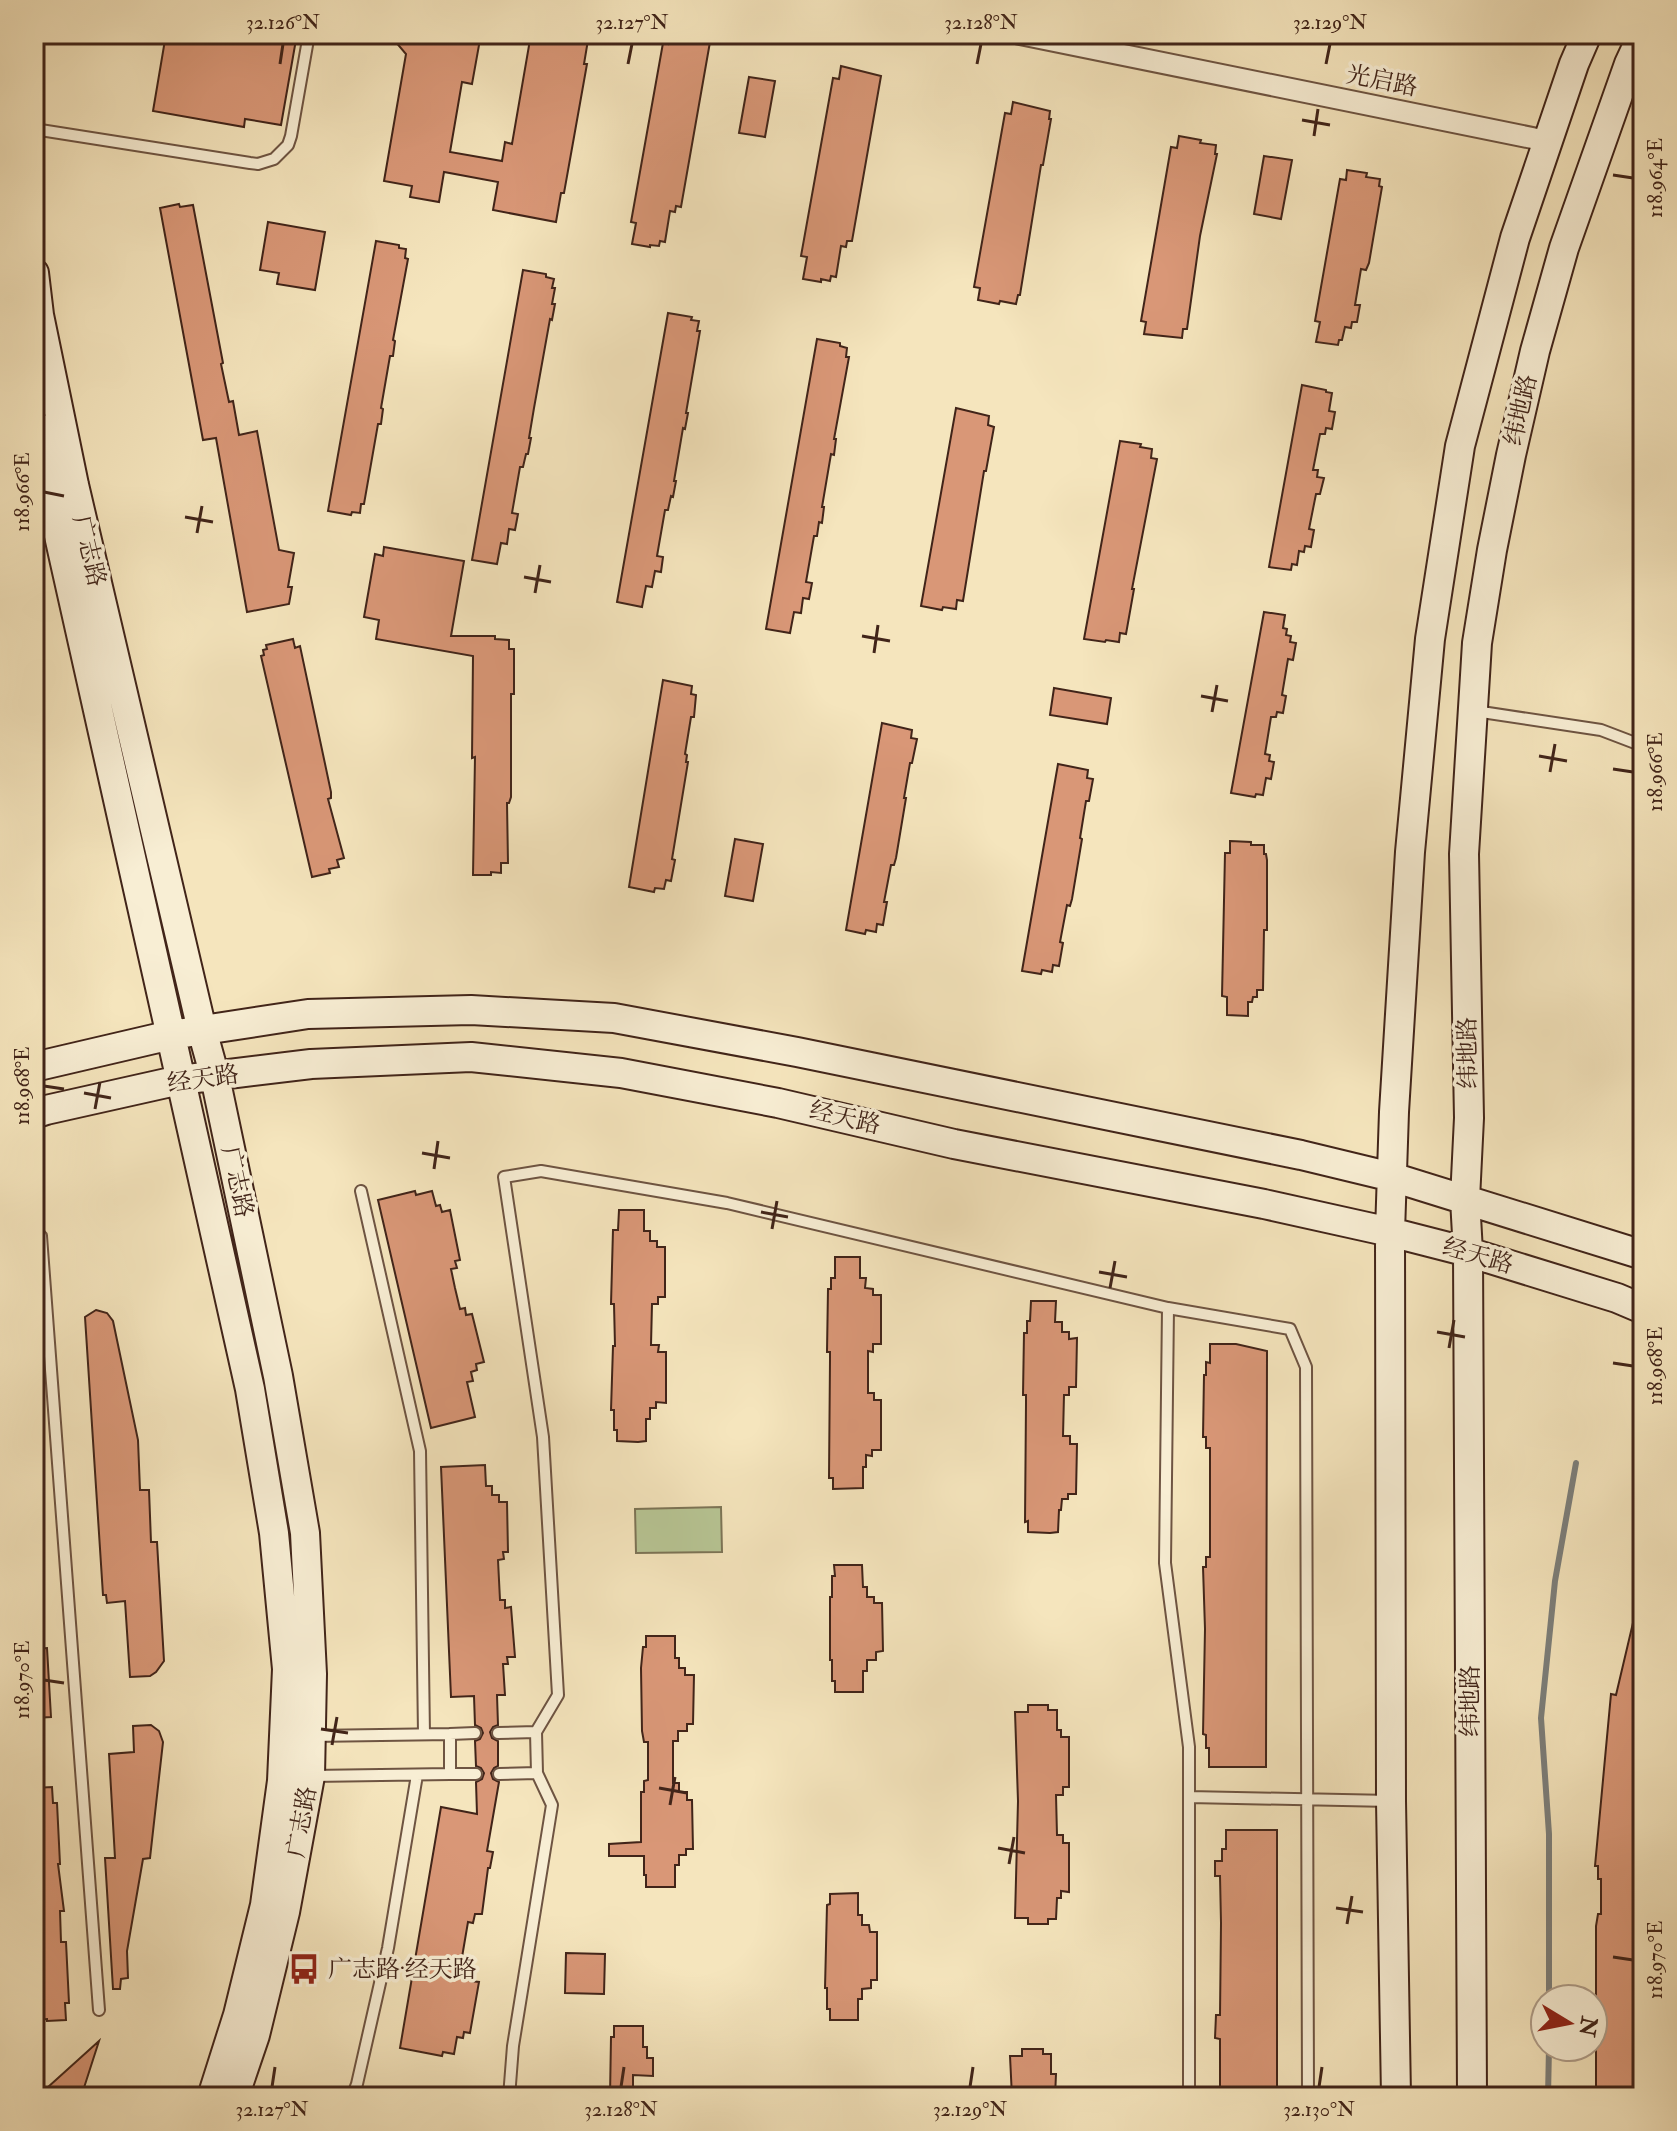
<svg xmlns="http://www.w3.org/2000/svg" width="1677" height="2131" font-family="'IM FELL Double Pica','Noto Serif SC',serif">
	<style>
		.pitch { fill: #b7c594; stroke: #7c7456; stroke-width: 2 }
		.lines { fill: none; stroke-linecap: round; stroke-linejoin: round }
		.stream { stroke: #7c7f7b; stroke-width: 6 }
		.building { fill: #d99777; stroke: #412419; stroke-width: 2 }
		.lane-casing { stroke: #6e5442; stroke-width: 14 }
		.street-casing { stroke: #6e5442; stroke-width: 24 }
		.secondary-casing { stroke: #412419; stroke-width: 32 }
		.lane { stroke: #f8eed4; stroke-width: 10 }
		.street { stroke: #f8eed4; stroke-width: 20 }
		.secondary { stroke: #f8eed4; stroke-width: 28 }
		.ticks { fill: none; stroke: #412419; stroke-width: 3 }
		.labels { text-anchor: middle; dominant-baseline: central; stroke-width: 7; stroke-linejoin: round; paint-order: stroke }
		.street-label { font-size: 24px; fill: #412419; stroke: #f8eed4 }
		.poi-label { font-size: 24px; fill: #412419; stroke: #f8eed4; text-anchor: start }
		.neatline { fill: none; stroke: #412419; stroke-width: 3 }
		.ticks-label { font-size: 20px; text-anchor: middle; fill: #412419 }
	</style>
	<rect width="100%" height="100%" fill="#f5e5bd"/>
	<filter id="stains"><feTurbulence type="fractalNoise" baseFrequency=".0025" numOctaves="4"/><feColorMatrix values="0 0 0 0 .2 0 0 0 0 .09 0 0 0 0 .02 0 0 0 .5 -.17"/></filter>
	<radialGradient id="worn" r=".72"><stop offset=".6" stop-color="#630" stop-opacity="0"/><stop offset="1" stop-color="#630" stop-opacity=".3"/></radialGradient>
	<path class="pitch" d="M721 1507 722 1552 636 1553 635 1509Z"/>
	<g class="lines">
		<path class="stream" d="M1549 1999V1834L1541 1718 1555 1581 1576 1463
			M1548 2097 1549 2047"/>
	</g>
	<path class="building" d="M166 34H297L281 125 245 119 244 127 153 111Z
		M389 34H481L472 84 462 82 450 152 502 161 505 142 512 144 531 34H589L584 64H587L574 137 564 193H561L556 222 493 210 498 182 444 172 439 202 410 197 412 186 384 181 406 54Z
		M670 34 694 36V39L710 42 681 207 676 206 675 212 670 211 665 242 660 241 659 246 650 245V247L632 244 636 223 631 222 663 43 668 44Z
		M841 66 881 76 852 241H847L846 247 841 246 836 277 831 276 830 281 821 279V282L803 279 807 257 801 256 833 78 839 79Z
		M749 77 775 81 765 137 739 133Z
		M1013 102 1050 111 1049 119H1051L1043 165H1041L1020 295H1018L1016 304 1000 301 999 304 978 300 980 288 974 287 1005 113 1011 114Z
		M1179 136 1201 140 1200 143 1216 145 1215 154H1217L1200 236 1187 329H1183L1182 338 1144 334 1146 322 1141 321 1171 147 1177 148Z
		M1264 156 1292 160 1281 219 1254 214Z
		M1347 170 1367 173 1366 177 1380 179 1379 186 1382 187 1369 263 1366 270 1361 269 1355 305H1360L1357 322H1352L1351 328 1345 327 1342 340H1339L1338 345 1316 342 1320 322 1315 321 1340 179 1346 180Z
		M179 204 180 207 193 205 223 363 221 364 229 402 233 401 239 435 257 431 279 550 294 553 288 587H292L289 604 247 612 216 438 203 440 160 208Z
		M268 222 325 232 315 290 277 284 279 273 260 270Z
		M376 241 399 245V248L406 249 405 258 408 259 393 340 395 341 393 356H390L381 408 383 409 381 424H378L364 504H361L360 513 352 512 351 515 328 511Z
		M523 270 546 274V277L554 279 552 288H555L552 304H555L552 320 550 319 534 408 529 438H531L528 454H526L523 467H520L512 513 518 514 515 530 509 529 507 544 501 543 497 564 472 560Z
		M668 313 692 317 691 320 699 321 697 331H700L686 413H688L685 429 683 428 674 481H676L673 497 671 496 668 510H665L657 556 663 557 661 572 655 571 652 587 646 586 642 607 617 602Z
		M817 339 840 343V346L847 348 846 357H849L834 439H836L834 455 831 454 822 507H824L822 523 819 522 817 536H814L806 582 812 583 809 599 803 598 801 613 794 612 790 633 766 629Z
		M1302 385 1326 390V392L1332 393 1329 411 1335 412 1332 429 1326 428 1325 434H1320L1313 470H1318L1317 477 1324 478 1320 494H1316L1309 529 1314 530 1311 547 1305 546 1304 552 1299 551 1297 565 1292 564 1291 570 1269 567Z
		M956 408 989 416 988 425 994 427 986 471H984L963 601 957 600 956 609 943 607 942 610 921 606Z
		M1120 441 1141 444 1140 447 1152 449 1151 458 1157 459 1132 589H1134L1126 634 1120 633 1119 642 1106 640 1105 642 1084 639Z
		M384 547 464 561 451 636H495V639L509 640V649H514V694H511V797L509 803H507L508 863H501V873L491 872V875H473L475 757 472 758 473 656 376 639 379 620 364 617 375 554 383 556Z
		M1264 612 1285 615 1283 628 1287 629 1286 635 1291 636 1290 642 1296 643 1293 660 1288 659 1282 695 1286 696 1283 713 1277 712 1276 717H1271L1265 754 1270 755 1269 761 1274 762 1271 779 1266 778 1263 795 1256 794 1255 797 1231 793Z
		M293 639 295 648 300 646 331 792V798L328 799 344 858 337 860 339 867 329 869 330 873 312 877 261 656 264 655 263 650 267 649 266 645Z
		M663 680 692 686 691 694 696 695 694 717H691L685 754 687 755 686 762H688L672 859 675 860 671 881 666 880 664 889 655 888 654 892 629 887Z
		M1054 688 1111 698 1107 724 1050 715Z
		M882 723 912 730 911 738 917 739 912 763H910L904 798H906L896 858 894 865H891L884 902H887L883 925 877 924 876 932 866 930 865 934 846 930Z
		M1058 764 1088 770 1087 778 1093 779 1089 801H1086L1080 838 1082 839 1072 899 1070 906 1067 905 1060 942 1063 943 1059 966 1053 965 1052 972 1042 970 1041 974 1022 971Z
		M735 839 763 844 753 901 725 896Z
		M1230 841 1251 842V845H1264V854H1266L1267 860V930H1264L1263 990H1257V997H1253L1252 1002H1248V1016L1227 1015V997L1222 996 1225 853H1230Z
		M415 1191 416 1195 432 1191 436 1206 440 1205 442 1212 450 1210 460 1260 455 1261 457 1268 451 1269 455 1288 460 1309 465 1308 466 1315 472 1314 484 1362 476 1364 477 1370 471 1372 473 1381 467 1382 475 1417 431 1428 378 1200Z
		M619 1210H644V1231H650V1241H657V1247H665V1297H658V1304H652L651 1345H659L658 1352H666V1403L656 1402V1408H650V1419H646V1441L638 1442 617 1441V1430H614V1410H611L613 1346H615L614 1304H611L613 1230H618Z
		M835 1257H860V1278H866L865 1288 873 1289V1295H881V1344H873V1352L868 1351V1393H874V1400H881V1450H872V1456L866 1455V1467H863V1488L833 1489V1478H829L830 1360V1352H827L828 1289H831V1278H835Z
		M1031 1301H1056L1055 1322H1062V1332H1069V1339L1077 1338 1076 1387H1069V1395H1064L1063 1436H1070V1444H1077L1076 1494H1068V1499H1062L1061 1510H1059L1058 1532 1050 1533 1028 1532V1521L1025 1522 1026 1403V1395H1023L1024 1333H1027V1321H1030Z
		M96 1310 107 1313 113 1321 138 1440 140 1490H149L151 1542H157L164 1661 156 1672 150 1676 130 1677 125 1601 107 1603 106 1595H103L85 1317Z
		M1210 1344H1236L1267 1351 1266 1767H1209V1748H1206V1735L1203 1734 1205 1629 1203 1567H1206V1557H1210V1448H1206V1437H1203L1204 1375H1206V1362L1210 1363Z
		M485 1465 486 1486H492V1495H499V1502H507L508 1552H503L504 1559 498 1560 500 1600H505V1608L511 1607 515 1657H507L508 1664H503L505 1695H497L498 1725 493 1727 490 1732 492 1738 498 1741V1766L494 1768 491 1773 493 1779 499 1782 487 1851 493 1852 490 1868H488L482 1914H475L473 1923 468 1922 461 1963 468 1964 466 1973 472 1974 470 1981 479 1982 470 2033 464 2032 463 2038 457 2037 454 2054 443 2052 442 2056 400 2048 441 1807 477 1814 476 1782 482 1779 484 1773 481 1768 476 1766 475 1741 480 1739 483 1733 481 1728 475 1725 474 1696 451 1697 441 1467Z
		M834 1565H862L863 1587H867V1597H874V1603H882L883 1651 876 1652V1660H867V1671H863V1692H835V1681H832V1660H830V1597H832V1576H835Z
		M1636 1610 1643 1611V2097H1596V1926L1598 1914H1601V1879H1598V1866H1595L1611 1694 1616 1695Z
		M646 1636H675V1658H679V1668H685V1675H694L693 1724H687V1731H678V1741H673V1783H679V1792H687V1800H692L693 1849H686V1855H679V1865H675V1887H646V1875H644V1856H609V1844L641 1842V1792H644V1781L648 1780V1742H644L642 1731 641 1668 643 1647H646Z
		M47 1648 51 1717 34 1718V1649Z
		M1028 1705H1048V1710H1057V1730H1061V1737H1069V1787H1063V1795H1056L1057 1835H1063V1843H1069V1892L1061 1891V1898H1057L1056 1919H1048V1924H1028V1918H1015L1018 1801 1015 1712H1028Z
		M151 1725 159 1731 163 1742 150 1858 143 1859 127 1951 128 1978 121 1979 120 1989H113L105 1858H115L109 1754 134 1752 133 1726Z
		M52 1787 53 1803H57L60 1864H58L64 1911H60L61 1942H66L69 2003H65L66 2020 47 2021V2019L34 2020V1788Z
		M1226 1830H1277V2097H1220V2039L1215 2038 1216 2015H1220L1221 1923 1220 1876H1215V1861H1222V1849H1226Z
		M858 1893V1915H862V1925H869L870 1932H877V1980H871V1988L862 1989V1999H858V2020H830V2009H827V1988H825L827 1905 830 1904V1894Z
		M566 1953 605 1954 604 1994 565 1993Z
		M614 2026H643V2047H647V2058H653V2076L633 2075V2097H610L611 2037H614Z
		M99 2041 81 2097H37Z
		M1022 2049H1043V2054H1051V2074H1056L1055 2097H1012L1010 2056H1022Z"/>
	<g class="lines">
		<defs>
			<path id="lane" d="M34 129 250 163 258 164 274 159 288 145 291 136 309 34
				M1475 711 1601 730 1643 746
				M361 1191 420 1451 424 1734
				M34 1237 41 1236 99 2010
				M1168 1308 1165 1563 1189 1747V2097
				M536 1732 537 1773
				M498 1733 536 1732 558 1695 543 1437 504 1177 541 1171 727 1203 1168 1308 1290 1329 1306 1367 1308 2097
				M450 1734 475 1733
				M312 1736 450 1734V1774L312 1776
				M450 1774H476
				M499 1774 537 1773 552 1805 513 2046 509 2097
				M1189 1797 1391 1801
				M352 2097 357 2084 388 1948 417 1775"/>
			<path id="street" d="M1020 34 1547 141"/>
			<path id="secondary" d="M34 273 39 315 74 485 202 1030 215 1077 278 1376 305 1533 312 1674 310 1776 285 1912 255 2035 234 2097
				M34 424 250 1389 274 1533 287 1669 282 1781 265 1905 238 2015 212 2097
				M34 1067 171 1035 308 1014 471 1010 614 1018 797 1052 1301 1155 1392 1177 1643 1255
				M34 1114 46 1110 180 1080 311 1064 471 1057 621 1073 778 1103 954 1144 1264 1204 1390 1232 1468 1252 1617 1298 1643 1309
				M1396 2097 1391 1801 1390 1232 1394 1112 1410 852 1430 639 1460 446 1515 238 1574 64 1587 34
				M1472 2097 1468 1252 1465 1199 1469 1118 1464 854 1477 643 1492 550 1511 455 1535 351 1564 248 1629 64 1643 34"/>
		</defs>
		<use href="#lane" class="lane-casing"/>
		<use href="#street" class="street-casing"/>
		<use href="#secondary" class="secondary-casing"/>
		<use href="#lane" class="lane"/>
		<use href="#street" class="street"/>
		<use href="#secondary" class="secondary"/>
	</g>
	<path class="ticks" d="M280 64 283 44M628 64 632 44M977 64 981 44M1326 64 1330 44M1302 120 1330 125M1314 136 1318 109M1613 175 1633 178M44 492 64 496M185 517 213 522M197 533 202 506M524 577 551 582M535 593 540 565M862 636 890 641M874 653 878 625M1201 696 1228 701M1212 712 1217 685M1539 756 1567 761M1613 769 1633 772M1550 772 1555 744M44 1086 64 1089M84 1093 111 1098M95 1109 100 1082M422 1153 450 1158M434 1169 438 1141M761 1212 788 1217M772 1229 777 1201M1099 1272 1127 1277M1110 1288 1115 1261M1437 1332 1465 1337M1449 1348 1454 1320M1613 1363 1633 1366M44 1680 64 1683M321 1729 348 1733M332 1745 337 1717M659 1788 687 1793M670 1805 675 1777M998 1848 1025 1853M1009 1864 1014 1837M1336 1908 1363 1912M1347 1924 1352 1896M1613 1957 1633 1960M272 2087 275 2067M621 2087 624 2067M970 2087 973 2067M1319 2087 1322 2067"/>
	<defs>
		<symbol id="bus-bare" viewBox="-9 -9 18 18"><path d="M-5-6H5V4H4V6H2V4H-2V6H-4V4H-5ZM-3.5-4V0h7V-4ZM-3.5 1.2v1.5H-2V1.2ZM2 1.2v1.5H3.5V1.2Z" fill="#8f2418" stroke="#f8eed4" stroke-width="2.5" paint-order="stroke"/></symbol>
	</defs>
	<g fill-rule="evenodd">
		<use href="#bus-bare" x="282" y="1947" width="44" height="44"/>
	</g>
	<g class="labels">
		<g class="street-label">
			<text transform="translate(1382 81) rotate(11)">光启路</text>
			<text transform="translate(1521 410) rotate(-77)">纬地路</text>
			<text transform="translate(89 551) rotate(77)">广志路</text>
			<text transform="translate(1468 1053) rotate(-91)">纬地路</text>
			<text transform="translate(203 1079) rotate(-8)">经天路</text>
			<text transform="translate(845 1118) rotate(13)">经天路</text>
			<text transform="translate(237 1182) rotate(78)">广志路</text>
			<text transform="translate(1478 1256) rotate(16)">经天路</text>
			<text transform="translate(1470 1701) rotate(-90)">纬地路</text>
			<text transform="translate(302 1822) rotate(-80)">广志路</text>
		</g>
		<g class="poi-label">
			<text x="328" y="1969">广志路·经天路</text>
		</g>
	</g>
	<rect width="1677" height="2131" fill="none" stroke="#f5e5bd" stroke-width="88"/>
	<g transform="translate(1569 2023) rotate(100)"><circle r="38" fill="#f8eed4" stroke="#af9d89" stroke-width="2"/>
	<path d="M0-6L14 30L0 20L-14 30Z" fill="#8f2418"/>
	<text y="-12" font-size="22" font-weight="bold" text-anchor="middle" fill="#412419">N</text>
	</g>
	<rect x="44" y="44" width="1589" height="2043" class="neatline"/>
	<g class="ticks-label">
		<text x="283" y="29">32.126°N</text>
		<text x="632" y="29">32.127°N</text>
		<text x="981" y="29">32.128°N</text>
		<text x="1330" y="29">32.129°N</text>
		<text transform="translate(1655 178) rotate(-90)" y="7">118.964°E</text>
		<text transform="translate(22 492) rotate(-90)" y="7">118.966°E</text>
		<text transform="translate(1655 772) rotate(-90)" y="7">118.966°E</text>
		<text transform="translate(22 1086) rotate(-90)" y="7">118.968°E</text>
		<text transform="translate(1655 1366) rotate(-90)" y="7">118.968°E</text>
		<text transform="translate(22 1680) rotate(-90)" y="7">118.970°E</text>
		<text transform="translate(1655 1960) rotate(-90)" y="7">118.970°E</text>
		<text x="272" y="2116">32.127°N</text>
		<text x="621" y="2116">32.128°N</text>
		<text x="970" y="2116">32.129°N</text>
		<text x="1319" y="2116">32.130°N</text>
	</g>
	<rect width="100%" height="100%" filter="url(#stains)"/>
	<rect width="100%" height="100%" fill="url(#worn)"/>
</svg>
